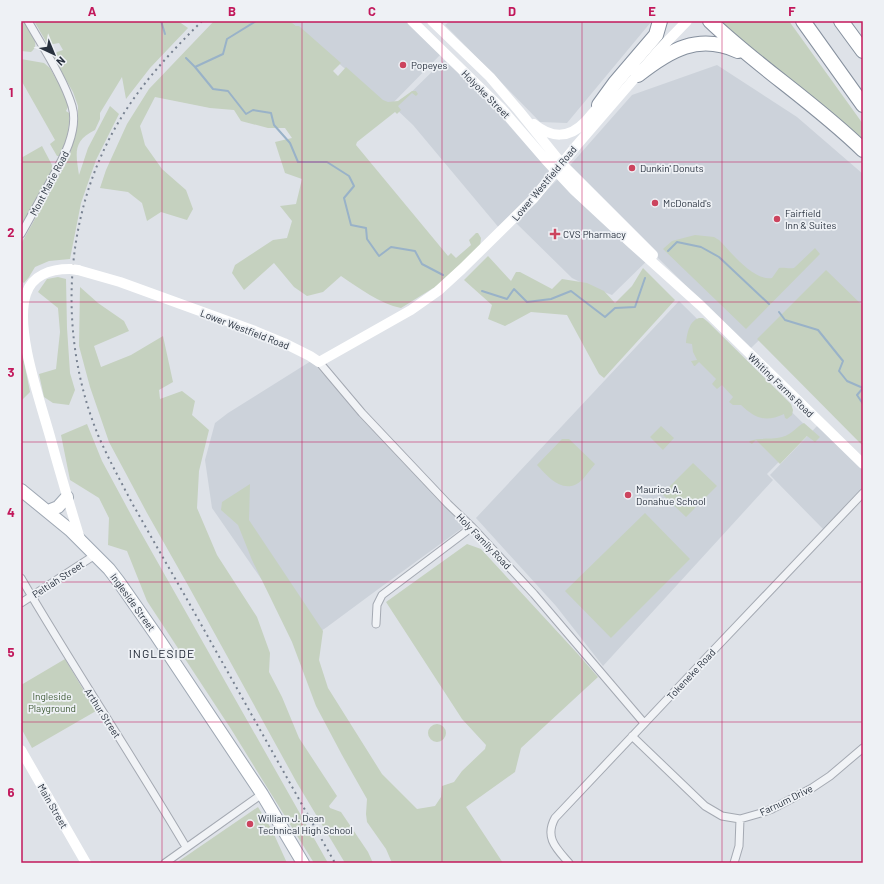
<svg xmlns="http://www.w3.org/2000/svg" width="884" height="884" font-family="Barlow,sans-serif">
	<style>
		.built { fill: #ccd2da }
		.green { fill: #c5d1bf }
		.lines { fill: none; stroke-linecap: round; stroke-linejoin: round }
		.stream { stroke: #99b2c8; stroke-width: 2 }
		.street-casing { stroke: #a4a9b2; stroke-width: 9 }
		.primary-casing { stroke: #9ea7b3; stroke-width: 14 }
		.highway-casing { stroke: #86909e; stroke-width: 16 }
		.street { stroke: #f1f3f6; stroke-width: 7 }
		.secondary { stroke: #fff; stroke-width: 10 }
		.primary { stroke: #fff; stroke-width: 12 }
		.highway { stroke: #fff; stroke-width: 14 }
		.rail { stroke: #788291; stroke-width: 2; stroke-dasharray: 2 4; stroke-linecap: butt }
		.secondary-bridge { stroke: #fff; stroke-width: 10 }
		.grid { fill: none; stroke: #c2185b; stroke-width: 1; stroke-opacity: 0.55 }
		.poi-dot { fill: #cc445e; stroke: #eef1f5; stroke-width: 1.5 }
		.labels { text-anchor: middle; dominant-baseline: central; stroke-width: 3.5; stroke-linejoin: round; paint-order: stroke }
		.poi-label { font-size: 10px; fill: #28313e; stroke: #eef1f5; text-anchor: start }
		.street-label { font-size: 10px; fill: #28313e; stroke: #eef1f5 }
		.park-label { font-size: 10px; fill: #3e5a35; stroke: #eef1f5 }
		.quarter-label { font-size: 12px; letter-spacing: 1px; fill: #1a222f; stroke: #eef1f5 }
		.neatline { fill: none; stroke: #c2185b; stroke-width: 1.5 }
		.grid-label { font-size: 13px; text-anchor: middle; font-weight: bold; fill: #c2185b }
	</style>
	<rect width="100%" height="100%" fill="#dee2e8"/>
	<path class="built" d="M290 21H406L442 53 389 107Z
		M450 21H651V22L567 123 540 122 445 25Z
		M444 60 476 88 550 172 531 197 500 229 413 125 395 108Z
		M717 65 797 117 863 174V308L826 274 750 349 654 254 612 295 588 286 572 278 515 222 557 180 632 95Z
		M679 301 810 430 767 474 773 480 603 666 556 606 476 518Z
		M311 361 465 526 377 590 327 627 305 642 212 508 205 460 215 423 228 413Z
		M818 425 863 468V488L824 530 770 475Z"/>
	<path class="green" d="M21 21H24C29 30 42 44 31 52L21 51Z
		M34 21H178L188 28 150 68 126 99 122 77 100 113V119L95 130C72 141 76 154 79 175L88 148 110 106 119 114 96 160 81 203 70 259 49 261 35 267 29 277 24 283 21 281V244L69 158 78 122V106L73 92 55 61V55L57 52 63 50 59 43 48 45Z
		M214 21H290L296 26H299L341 63 333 71 338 76 346 67 383 100 388 102 398 101 412 91H416L418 94 416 96 412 93 398 106 401 110 397 114 395 112 357 142 356 145 448 256 451 253 456 258 471 245 469 240 476 233H478L481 238 480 247 443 282 401 308C380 304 359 288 341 276L323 292 307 296 294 287 274 263 244 290 232 273 235 265 273 240 287 238 292 221 280 206 296 204 302 179 285 173 275 142 292 138 285 128H268L241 121 234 110 210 108 155 97 140 126 145 145 162 169 186 190 193 209 187 220 161 212 147 221 142 203 128 192 100 188 106 170 127 124 149 89Z
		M715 21H789L863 124V145Z
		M21 59 44 63 50 68 66 97 68 107 66 111 69 113C70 126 67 145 59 156H57L50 144 55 140 21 80Z
		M42 146 52 165V172L21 226V158Z
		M695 235 714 237 719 240C731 252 753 281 772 278L779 268C784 267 788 269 794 268L815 248 820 254 746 329 663 249 672 241Z
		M488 256 511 281 516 272H520L552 289 562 279 587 283 604 291 615 303 632 286 643 268 675 300 604 378 599 374 567 315 531 312 505 326 488 319 492 305 464 280Z
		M826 270 863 306V446L757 339Z
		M58 277 66 279 67 328 70 373 75 390 69 405 53 403 44 397 39 374 56 369 60 332 58 308 38 292 47 279Z
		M80 287 98 303 124 321 129 331 94 346 101 367 131 355 163 336 173 382 159 390 160 399 182 391 195 401 192 415 209 430 199 471 197 508 217 555 257 617 270 653 269 672 282 697 299 738 337 796 329 806 330 808 341 812 368 852 373 863H345L297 783 189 587 147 513 109 442 90 387 79 346Z
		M699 318H703L708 322 791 404 793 410 792 415 787 419 785 418 784 414C765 423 755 418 741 405H733L729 402 733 397 722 385 717 389 712 384 716 379 699 362 695 366H694L691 361 697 360 693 352 692 344 686 343C687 334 689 321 699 318Z
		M21 347 30 392 21 401Z
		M804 423 820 437 815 442 807 436 780 464 756 440 752 444 749 442 750 441C760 437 771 440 782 437 793 434 797 426 804 423Z
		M87 424 102 461 136 524 328 863H314L231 729 147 601 127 551 108 545 109 518 99 498 70 480 61 435Z
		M661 426 674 438 663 450 650 437Z
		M562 439H569L595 464C591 469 587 474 583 479 565 497 549 478 537 465Z
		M693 463 717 486 686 517 662 494Z
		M250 484 249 520 323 631 319 660 328 688 382 774 417 809 435 806 441 797 442 786 454 782 462 771 485 749 486 745 462 719 386 602 467 544 481 549 577 653 598 677 521 748 515 772 466 807 503 863H392L386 849 367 822 366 814 367 799 342 755 316 706 292 642 252 560 238 525 221 510 222 502Z
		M645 513 690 559 611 638 565 591Z
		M65 659 96 711 32 748 21 728V685Z
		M428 733a9 9 0 1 1 18 0a9 9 0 1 1-18 0Z
		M258 807 272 830 287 863H176Z"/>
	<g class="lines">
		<path class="stream" d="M161 21 165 34
			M186 58 195 67 223 54 227 39 256 21
			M195 67 213 89 228 91 246 114 253 110 271 113 274 125 290 143 298 162H327L349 176 354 186 344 198 351 225 366 228 367 239 379 256 391 247 415 251 422 264 443 275
			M668 251 677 242 701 247 719 257 769 304
			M482 291 507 299 514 289 527 302 551 299 571 291 605 317 615 308 635 307 645 278
			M779 312 785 320 818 330 843 361 839 371 847 381 863 388
			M863 388 857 395 863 404"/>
		<defs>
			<path id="street" d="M21 234C29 220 37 205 45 191 58 167 80 134 72 106 64 79 42 46 28 21
				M319 362 362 413 448 504 472 527 534 594 644 723
				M21 578C74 669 133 757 186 847
				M21 603 95 555
				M376 624 377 605 382 595 472 527
				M632 736 705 806 722 816 740 819 761 813 772 809 812 788 830 776 863 748
				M165 863 262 794
				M569 863C557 849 544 838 555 818L708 656 863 493
				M734 863 739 846 740 819"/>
			<path id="primary" d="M21 490 70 530 109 569 119 582 156 635 262 794 303 863
				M48 511 58 507 67 497"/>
			<path id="highway" d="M710 21C758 67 815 103 863 150
				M803 21 863 105
				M841 21 863 51
				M638 75C670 50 698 33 738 51
				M599 105 615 83 656 35 660 21"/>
		</defs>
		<use href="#street" class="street-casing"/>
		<use href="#primary" class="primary-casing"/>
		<use href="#highway" class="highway-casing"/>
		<use href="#street" class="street"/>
		<path class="secondary" d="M412 21 501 108 545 159 574 190 631 243 700 305 863 464
			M432 21 490 77 519 111 561 163 653 255
			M534 124C551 138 569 139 585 122 592 115 596 107 605 102
			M70 269C51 269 32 275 26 294 14 330 41 403 51 440 60 473 70 506 80 539
			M78 270 120 282 255 331 284 343 310 356 319 362 411 310 438 291 462 269 533 199 577 145 658 51 687 21
			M21 750 86 863"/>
		<use href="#primary" class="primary"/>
		<use href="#highway" class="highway"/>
		<path class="rail" d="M202 21C175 48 149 75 128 107 64 203 55 329 98 435 108 458 120 480 132 503 149 533 166 563 184 594 234 683 284 773 335 863"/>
		<path class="secondary-bridge" d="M70 269 78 270"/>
	</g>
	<path class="grid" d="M162 21V863M302 21V863M442 21V863M582 21V863M722 21V863M21 162H863M21 302H863M21 442H863M21 582H863M21 722H863"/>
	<g class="poi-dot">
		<circle cx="403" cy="65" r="4"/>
		<circle cx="632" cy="168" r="4"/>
		<circle cx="655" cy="203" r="4"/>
		<circle cx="777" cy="219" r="4"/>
		<path d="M553 228h4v4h4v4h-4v4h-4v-4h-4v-4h4z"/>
		<circle cx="628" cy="495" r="4"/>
		<circle cx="250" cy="824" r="4"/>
	</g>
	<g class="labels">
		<g class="poi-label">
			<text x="411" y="65">Popeyes</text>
			<text x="640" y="168">Dunkin' Donuts</text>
			<text x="663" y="203">McDonald's</text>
			<text x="785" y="213">Fairfield<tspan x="785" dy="12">Inn &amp; Suites</tspan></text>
			<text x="563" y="234">CVS Pharmacy</text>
			<text x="636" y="489">Maurice A.<tspan x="636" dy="12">Donahue School</tspan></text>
			<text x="258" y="818">William J. Dean<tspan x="258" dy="12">Technical High School</tspan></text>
		</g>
		<g class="street-label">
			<text transform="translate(486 94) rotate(45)">Holyoke Street</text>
			<text transform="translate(49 183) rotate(-62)">Mont Marie Road</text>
			<text transform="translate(544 183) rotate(-50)">Lower Westfield Road</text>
			<text transform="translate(245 329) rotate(21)">Lower Westfield Road</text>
			<text transform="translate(781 385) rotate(44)">Whiting Farms Road</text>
			<text transform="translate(484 541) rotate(46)">Holy Family Road</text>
			<text transform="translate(58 579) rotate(-33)">Peltiah Street</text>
			<text transform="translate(133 602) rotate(54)">Ingleside Street</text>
			<text transform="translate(691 674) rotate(-47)">Tokeneke Road</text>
			<text transform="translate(103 713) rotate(57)">Arthur Street</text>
			<text transform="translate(786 800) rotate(-26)">Farnum Drive</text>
			<text transform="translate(53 806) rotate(60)">Main Street</text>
		</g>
		<g class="park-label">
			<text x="52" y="696">Ingleside<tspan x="52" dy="12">Playground</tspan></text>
		</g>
		<g class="quarter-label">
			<text x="162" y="653">INGLESIDE</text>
		</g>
	</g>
	<rect width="884" height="884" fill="none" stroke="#eef1f5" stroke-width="44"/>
	<g transform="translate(54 54) rotate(136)" stroke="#eef1f5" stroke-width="3" paint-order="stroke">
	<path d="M0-3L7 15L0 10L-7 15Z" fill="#28313e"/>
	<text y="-6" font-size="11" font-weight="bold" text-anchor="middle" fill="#28313e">N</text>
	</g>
	<rect x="22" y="22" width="840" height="840" class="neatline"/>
	<g class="grid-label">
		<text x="92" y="16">A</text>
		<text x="232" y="16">B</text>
		<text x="372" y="16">C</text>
		<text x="512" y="16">D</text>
		<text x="652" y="16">E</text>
		<text x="792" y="16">F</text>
		<text x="11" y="97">1</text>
		<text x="11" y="237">2</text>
		<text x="11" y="377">3</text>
		<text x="11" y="517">4</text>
		<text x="11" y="657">5</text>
		<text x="11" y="797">6</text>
	</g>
</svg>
